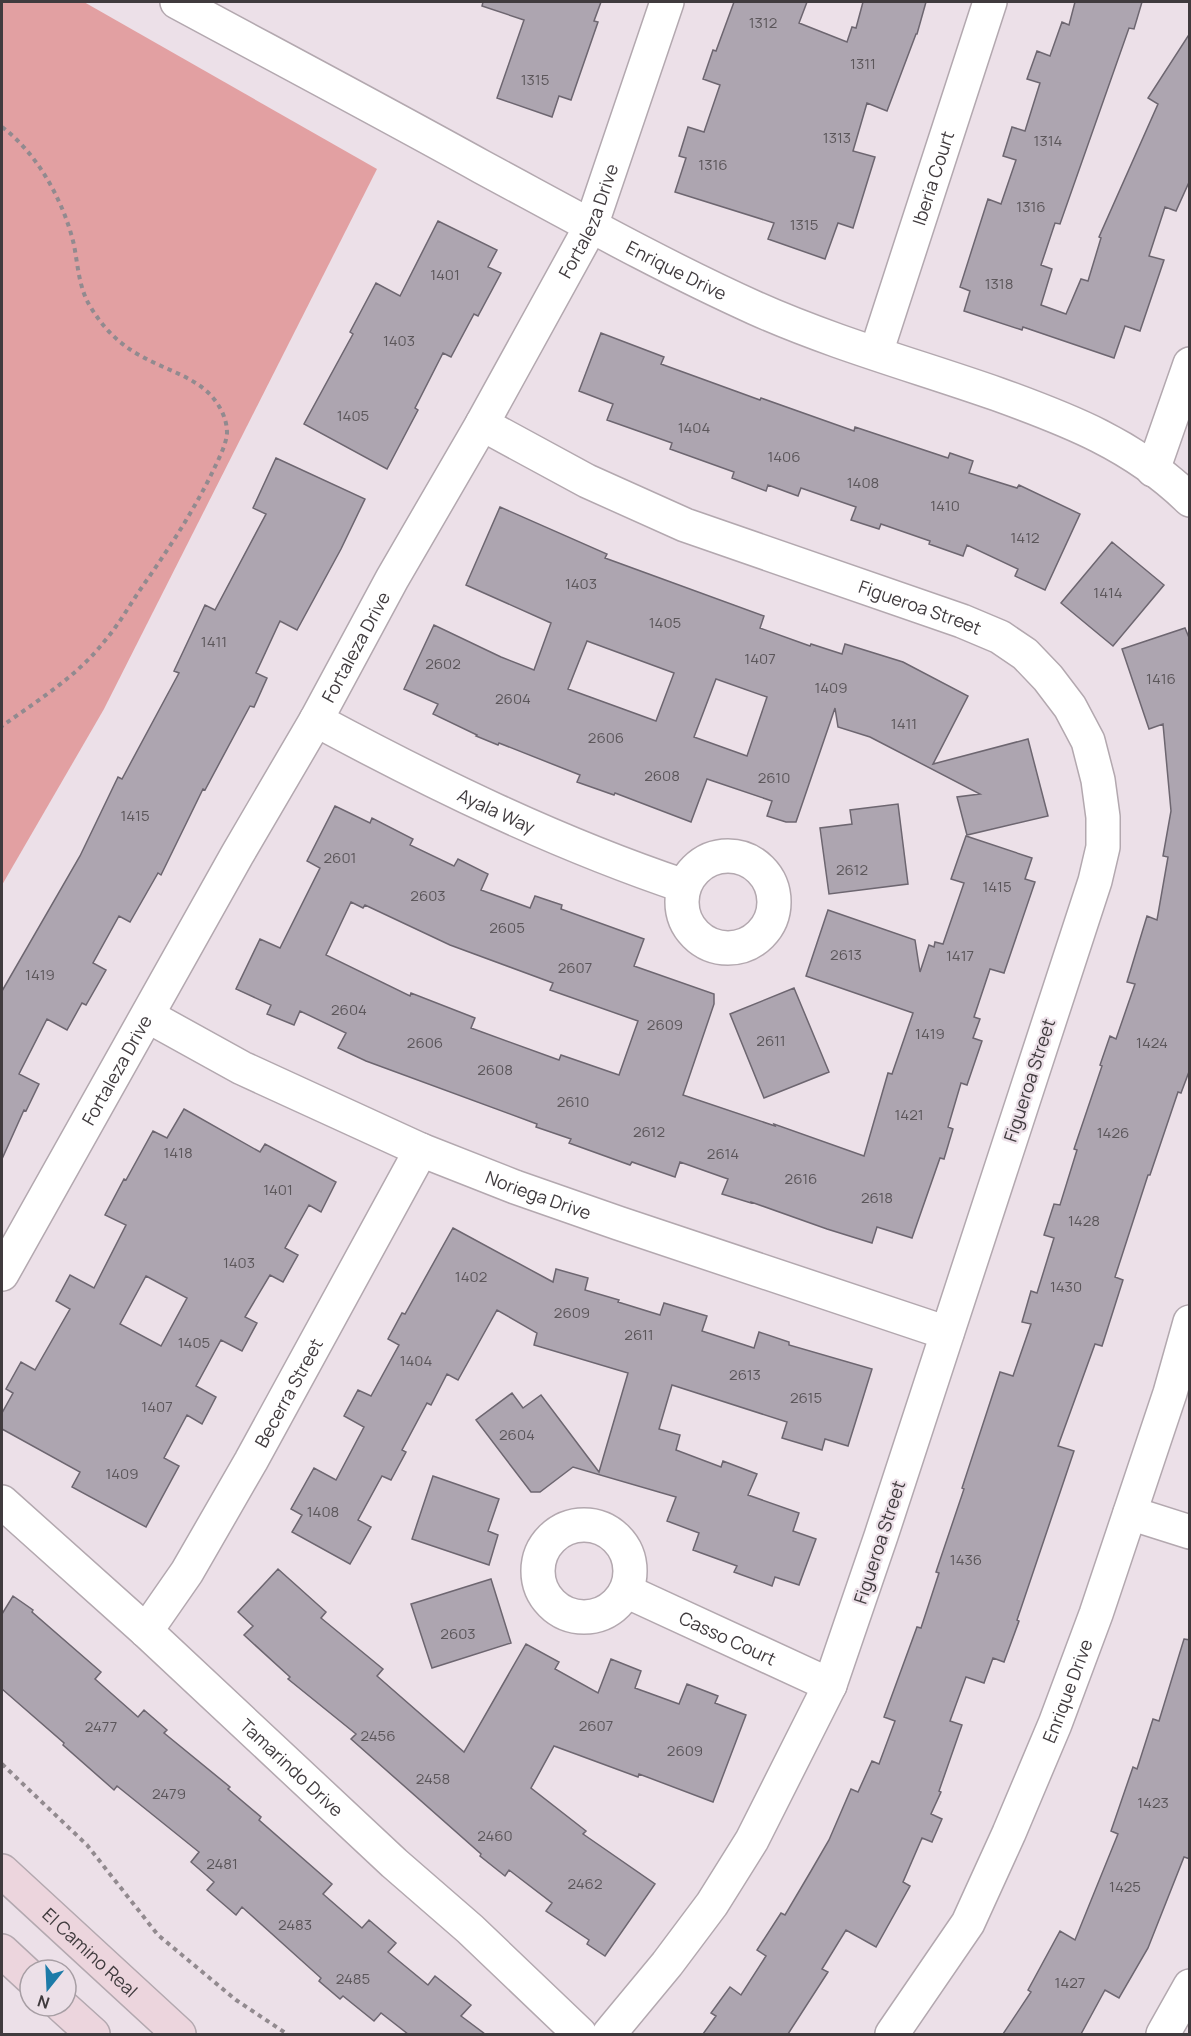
<svg xmlns="http://www.w3.org/2000/svg" width="1191" height="2036" font-family="Manrope,sans-serif">
	<style>
		.green { fill: #e2a0a2 }
		.building { fill: #ada5b0; stroke: #6d6670; stroke-width: 1.5; fill-rule: evenodd }
		.lines { fill: none; stroke-linecap: round; stroke-linejoin: round }
		.minor-casing { stroke: #b3a8af; stroke-width: 36 }
		.tertiary-casing { stroke: #b3a8af; stroke-width: 36 }
		.secondary-casing { stroke: #b3a8af; stroke-width: 36 }
		.path { stroke: #928a8f; stroke-width: 4; stroke-dasharray: 4.5 4.5; stroke-linecap: butt }
		.minor { stroke: #fff; stroke-width: 33 }
		.tertiary { stroke: #fff; stroke-width: 33 }
		.secondary { stroke: #ecd5dd; stroke-width: 33 }
		.labels { text-anchor: middle; dominant-baseline: central; stroke-width: 4.5; stroke-linejoin: round; paint-order: stroke }
		.number-label { font-size: 15px; fill: #5b565a }
		.street-label { font-size: 18px; fill: #403b3e; stroke: #ece0e8 }
	</style>
	<rect width="100%" height="100%" fill="#ece0e8"/>
	<path class="green" d="M2 2H84L377 169 104 709 2 885Z"/>
	<path class="building" d="M483 2H601L594 21 598 22 571 100 559 96 552 117 497 98 524 20 482 6Z
		M734 2H807L799 23 847 42 852 27 856 28 863 2H926L917 34H916L887 111 867 103 853 151 875 157 853 228 838 223 825 259 768 239 774 223 675 192 686 158 679 156 688 127 704 132 720 85 703 79 713 50 716 51Z
		M1075 2H1142L1134 29 1129 28 1060 224 1055 223 1041 265 1052 269 1041 305 1066 314 1081 279 1088 281 1101 238 1099 237 1158 104 1148 98 1190 33V180L1176 211 1165 207 1149 256 1164 260 1140 331 1125 326 1114 358 1023 327 1022 330 964 311 970 291 960 287 988 199 1001 204 1016 160 1003 156 1012 127 1025 131 1040 83 1027 79 1037 51 1050 56 1062 22 1069 25Z
		M438 221 497 250 488 267 501 273 478 316 474 314 451 357 443 353 415 408 418 410 387 469 304 424 353 334 350 332 376 283 400 296Z
		M601 333 664 357 661 364 760 400 761 398 854 431 855 427 948 458 950 453 973 461 969 473 1017 488 1019 485 1080 514 1045 590 1015 576 1018 569 967 545 963 556 929 544 930 541 881 524 879 529 851 520 856 507 801 488 798 496 768 485 766 491 732 478 734 472 670 449 672 443 607 420 613 404 579 391Z
		M276 458 365 499 341 549 297 630 280 621 256 673 267 678 254 707 250 706 205 790 203 789 161 875 158 873 130 922 119 916 93 963 106 970 86 1005 82 1003 67 1030 47 1019 19 1074 39 1084 26 1111 24 1110 2 1159V991L80 856 118 777 122 779 179 673 174 671 205 605 215 610 266 514 253 508Z
		M500 507 607 554 605 558 764 616 760 628 810 646 811 644 842 654 845 644 903 662 968 696 933 764 1028 739 1048 816 967 835 957 797 980 794 870 737 838 727 835 708 796 822H786L767 816 772 801 707 779 691 822 615 793 614 795 577 782 580 775 499 743 498 745 476 736 477 735 433 714 438 704 404 689 434 625 501 657 534 670 551 623 466 585ZM587 641 674 673 656 721 568 689ZM716 679 767 697 747 756 694 737Z
		M1112 542 1164 585 1113 646 1061 603Z
		M1185 628 1190 640V1069L1181 1093 1178 1092 1150 1175H1148L1115 1277 1123 1280 1102 1346 1095 1344 1058 1446 1074 1451 1017 1620 1019 1621 1004 1662 993 1658 984 1683 966 1677 950 1721 962 1725 939 1791 941 1792 931 1814 942 1819 932 1842 922 1838 903 1882 910 1886 876 1947 846 1930 822 1969 828 1972 788 2034H703L716 2016 711 2013 730 1987 741 1995 766 1956 757 1950 781 1913 785 1915 811 1871 829 1840 851 1789 858 1792 872 1761 879 1764 895 1721 884 1717 917 1627 921 1628 939 1573 936 1572 964 1489 962 1488 1000 1372 1013 1376 1031 1324 1022 1322 1031 1291 1037 1293 1054 1238 1044 1235 1054 1204 1060 1205 1077 1150 1074 1149 1102 1066 1100 1065 1110 1036 1116 1039 1135 984 1127 982 1147 916 1157 920 1168 857 1163 856 1171 811 1163 724 1149 729 1122 649Z
		M898 804 908 884 829 894 820 828 852 824 850 810Z
		M335 806 370 823 372 818 413 839 410 845 454 866 458 859 488 874 481 890 530 908 535 896 562 905 561 909 644 939 634 966 714 994V1004L683 1095 775 1126 774 1124 864 1156 888 1073 892 1074 913 1013 806 976 828 910 915 940 920 972 929 945 934 947 935 942 943 944 964 883 951 879 966 836 1032 858 1025 879 1035 882 1004 973 990 969 974 1017 980 1019 973 1038 982 1041 967 1085 961 1083 948 1127 953 1129 944 1159 940 1158 912 1238 877 1227 872 1243 827 1229 751 1202V1203L722 1194 728 1179 680 1162 675 1177 632 1162 630 1165 569 1143 571 1139 536 1127 537 1124 366 1061 338 1048 346 1033 300 1011 294 1025 267 1014 271 1005 236 989 260 939 280 948 320 868 307 861ZM351 902 363 908 365 905 450 945 553 983 550 990 638 1021 619 1075 561 1055 559 1060 471 1028 475 1018 411 993 410 996 326 955Z
		M794 988 829 1072 764 1098 730 1014Z
		M184 1109 260 1152 265 1144 336 1182 321 1212 309 1205 285 1248 298 1255 283 1282 270 1275 245 1317 257 1323 242 1351 221 1340 196 1386 216 1397 202 1424 187 1415 164 1458 179 1466 146 1527 72 1487 80 1472 2 1429V1413L13 1393 6 1389 21 1362 35 1370 70 1309 56 1301 70 1275 94 1288 126 1225 105 1215 124 1179 126 1180 153 1131 167 1138ZM146 1276 187 1298 161 1346 120 1324Z
		M453 1228 553 1282 556 1269 588 1278 585 1290 619 1300 618 1302 660 1315 664 1303 707 1316 702 1331 754 1348 759 1332 789 1342V1345L872 1369 848 1446 825 1439 822 1450 782 1438 787 1422 672 1385 659 1429 680 1435 676 1450 721 1467 723 1461 757 1474 748 1495 799 1513 793 1531 816 1539 799 1585 775 1577 772 1586 734 1572 737 1566 693 1550 699 1533 667 1521 676 1497 573 1467 540 1492H531L476 1420 512 1393 523 1408 541 1395 599 1472 628 1373 534 1345 537 1333 497 1310 458 1380 447 1374 431 1405 427 1403 402 1450 406 1452 391 1480 382 1476 358 1520 371 1527 350 1564 292 1532 302 1515 291 1509 314 1468 336 1480 364 1427 344 1416 358 1390 371 1396 399 1345 388 1339 402 1313 405 1314Z
		M433 1476 499 1499 488 1531 498 1535 489 1565 412 1539Z
		M278 1569 326 1612 321 1618 383 1669 377 1676 464 1752 526 1644 559 1662 555 1669 598 1693 611 1659 641 1671 635 1688 679 1704 687 1684 718 1696 715 1703 746 1715 713 1802 639 1774 638 1777 554 1746 531 1788 586 1831 583 1834 655 1884 605 1956 587 1944 589 1940 546 1911 552 1903 509 1870 505 1876 480 1856 481 1854 351 1739 356 1734 288 1679 290 1677 244 1635 253 1626 238 1612Z
		M491 1579 511 1643 432 1668 411 1604Z
		M13 1596 33 1610 32 1612 101 1672 95 1679 138 1717 144 1710 167 1730 164 1733 230 1787 228 1789 261 1817 259 1820 332 1884 323 1894 362 1928 369 1920 396 1943 388 1952 428 1985 435 1976 471 2005 461 2016 485 2034H408L381 2013 374 2021 343 1996 340 1999 319 1981 321 1978 242 1907 236 1915 207 1890 214 1882 191 1862 199 1852 117 1786 114 1790 63 1745 64 1743 2 1689V1614Z
		M1184 1639 1190 1640V1859L1184 1857 1148 1948 1119 1998 1105 1990 1081 2034H1003L1031 1992 1028 1990 1060 1931 1075 1940 1118 1834 1111 1831 1133 1767 1137 1769 1153 1719 1159 1721Z"/>
	<g class="lines">
		<defs>
			<g id="minor">
				<path id="s1" d="M876 353 990 2"/>
				<path id="s2" d="M482 424 587 481 685 525 962 621 1000 637 1025 654 1048 678 1070 707 1088 741 1098 780 1103 817V847L1095 881 881 1536 830 1685 752 1840 712 1904 667 1964 609 2034"/>
				<path d="M1153 470 1190 364"/>
				<path id="s3" d="M316 720C435 784 556 843 684 886"/>
				<circle cx="728" cy="902" r="46"/>
				<path id="s4" d="M148 1016 242 1068 421 1150 515 1187 618 1223 947 1333"/>
				<path id="s5" d="M2 1274 237 855 316 720 392 579 482 424 591 226 667 2"/>
				<path id="s6" d="M2 1502 146 1631 394 1863 470 1929 580 2034"/>
				<path d="M1130 1513 1190 1532"/>
				<circle cx="584" cy="1571" r="46"/>
				<path id="s7" d="M626 1591 830 1685"/>
				<path id="s8" d="M146 1631 187 1572 251 1461 421 1150"/>
				<path d="M1163 2034 1190 1986"/>
			</g>
			<g id="tertiary">
				<path id="s9" d="M177 2C279 57 381 111 482 167 573 216 662 266 755 308 833 343 917 366 997 394 1069 420 1134 445 1190 500"/>
				<path id="s10" d="M892 2034 968 1923 1009 1833 1055 1724 1096 1614 1170 1393 1190 1322"/>
			</g>
			<g id="secondary">
				<path id="s11" d="M2 1871 179 2034"/>
				<path d="M2 1951 30 1977"/>
				<path d="M62 2006 93 2034"/>
			</g>
		</defs>
		<use href="#minor" class="minor-casing"/>
		<use href="#tertiary" class="tertiary-casing"/>
		<use href="#secondary" class="secondary-casing"/>
		<path class="path" d="M2 127C38 154 64 202 74 245 78 266 79 288 90 306 103 328 119 344 141 356 167 371 199 377 217 403 223 412 227 422 227 433 226 446 218 460 213 471 193 512 168 550 142 587 129 606 118 626 103 643 76 677 37 701 2 726
			M2 1764 87 1845 158 1935 236 2000 287 2034"/>
		<use href="#minor" class="minor"/>
		<use href="#tertiary" class="tertiary"/>
		<use href="#secondary" class="secondary"/>
	</g>
	<g class="labels">
		<g class="number-label">
			<text x="763" y="22">1312</text>
			<text x="863" y="63">1311</text>
			<text x="535" y="79">1315</text>
			<text x="837" y="137">1313</text>
			<text x="1048" y="140">1314</text>
			<text x="713" y="164">1316</text>
			<text x="1031" y="206">1316</text>
			<text x="804" y="224">1315</text>
			<text x="445" y="274">1401</text>
			<text x="999" y="283">1318</text>
			<text x="399" y="340">1403</text>
			<text x="353" y="415">1405</text>
			<text x="694" y="427">1404</text>
			<text x="784" y="456">1406</text>
			<text x="863" y="482">1408</text>
			<text x="945" y="505">1410</text>
			<text x="1025" y="537">1412</text>
			<text x="581" y="583">1403</text>
			<text x="1108" y="592">1414</text>
			<text x="665" y="622">1405</text>
			<text x="214" y="641">1411</text>
			<text x="760" y="658">1407</text>
			<text x="443" y="663">2602</text>
			<text x="1161" y="678">1416</text>
			<text x="831" y="687">1409</text>
			<text x="513" y="698">2604</text>
			<text x="904" y="723">1411</text>
			<text x="606" y="737">2606</text>
			<text x="662" y="775">2608</text>
			<text x="774" y="777">2610</text>
			<text x="135" y="815">1415</text>
			<text x="340" y="857">2601</text>
			<text x="852" y="869">2612</text>
			<text x="997" y="886">1415</text>
			<text x="428" y="895">2603</text>
			<text x="507" y="927">2605</text>
			<text x="846" y="954">2613</text>
			<text x="960" y="955">1417</text>
			<text x="575" y="967">2607</text>
			<text x="40" y="974">1419</text>
			<text x="349" y="1009">2604</text>
			<text x="665" y="1024">2609</text>
			<text x="930" y="1033">1419</text>
			<text x="771" y="1040">2611</text>
			<text x="425" y="1042">2606</text>
			<text x="1152" y="1042">1424</text>
			<text x="495" y="1069">2608</text>
			<text x="573" y="1101">2610</text>
			<text x="909" y="1114">1421</text>
			<text x="649" y="1131">2612</text>
			<text x="1113" y="1132">1426</text>
			<text x="178" y="1152">1418</text>
			<text x="723" y="1153">2614</text>
			<text x="801" y="1178">2616</text>
			<text x="278" y="1189">1401</text>
			<text x="877" y="1197">2618</text>
			<text x="1084" y="1220">1428</text>
			<text x="239" y="1262">1403</text>
			<text x="471" y="1276">1402</text>
			<text x="1066" y="1286">1430</text>
			<text x="572" y="1312">2609</text>
			<text x="639" y="1334">2611</text>
			<text x="194" y="1342">1405</text>
			<text x="416" y="1360">1404</text>
			<text x="745" y="1374">2613</text>
			<text x="806" y="1397">2615</text>
			<text x="157" y="1406">1407</text>
			<text x="517" y="1434">2604</text>
			<text x="122" y="1473">1409</text>
			<text x="323" y="1511">1408</text>
			<text x="966" y="1559">1436</text>
			<text x="458" y="1633">2603</text>
			<text x="596" y="1725">2607</text>
			<text x="101" y="1726">2477</text>
			<text x="378" y="1735">2456</text>
			<text x="685" y="1750">2609</text>
			<text x="433" y="1778">2458</text>
			<text x="169" y="1793">2479</text>
			<text x="1153" y="1802">1423</text>
			<text x="495" y="1835">2460</text>
			<text x="222" y="1863">2481</text>
			<text x="585" y="1883">2462</text>
			<text x="1125" y="1886">1425</text>
			<text x="295" y="1924">2483</text>
			<text x="353" y="1978">2485</text>
			<text x="1070" y="1982">1427</text>
		</g>
		<g class="street-label">
			<text stroke="none"><textPath href="#s1" startOffset="184">Iberia Court</textPath></text>
			<text stroke="none"><textPath href="#s5" startOffset="1206">Fortaleza Drive</textPath></text>
			<text stroke="none"><textPath href="#s9" startOffset="567">Enrique Drive</textPath></text>
			<text stroke="none"><textPath href="#s2" startOffset="476">Figueroa Street</textPath></text>
			<text stroke="none"><textPath href="#s5" startOffset="720">Fortaleza Drive</textPath></text>
			<text stroke="none"><textPath href="#s3" startOffset="202">Ayala Way</textPath></text>
			<text stroke="none"><textPath href="#s5" startOffset="234">Fortaleza Drive</textPath></text>
			<text transform="translate(1029 1080) rotate(-72)">Figueroa Street</text>
			<text stroke="none"><textPath href="#s4" startOffset="430">Noriega Drive</textPath></text>
			<text stroke="none"><textPath href="#s8" startOffset="278">Becerra Street</textPath></text>
			<text transform="translate(879 1542) rotate(-72)">Figueroa Street</text>
			<text stroke="none"><textPath href="#s7" startOffset="112">Casso Court</textPath></text>
			<text stroke="none"><textPath href="#s10" startOffset="387">Enrique Drive</textPath></text>
			<text stroke="none"><textPath href="#s6" startOffset="393">Tamarindo Drive</textPath></text>
			<text stroke="none"><textPath href="#s11" startOffset="120">El Camino Real</textPath></text>
		</g>
	</g>
	<rect width="1191" height="2036" fill="none" stroke="#403b3e" stroke-width="6"/>
	<g transform="translate(48 1988) rotate(198)"><circle r="28" fill="#ece0e8" stroke="#a79ea4" stroke-width="1.5"/>
	<path d="M0-4.5L10 22L0 15L-10 22Z" fill="#1d7ba8"/>
	<text y="-9" font-size="16" font-weight="bold" text-anchor="middle" fill="#403b3e">N</text>
	</g>
</svg>
